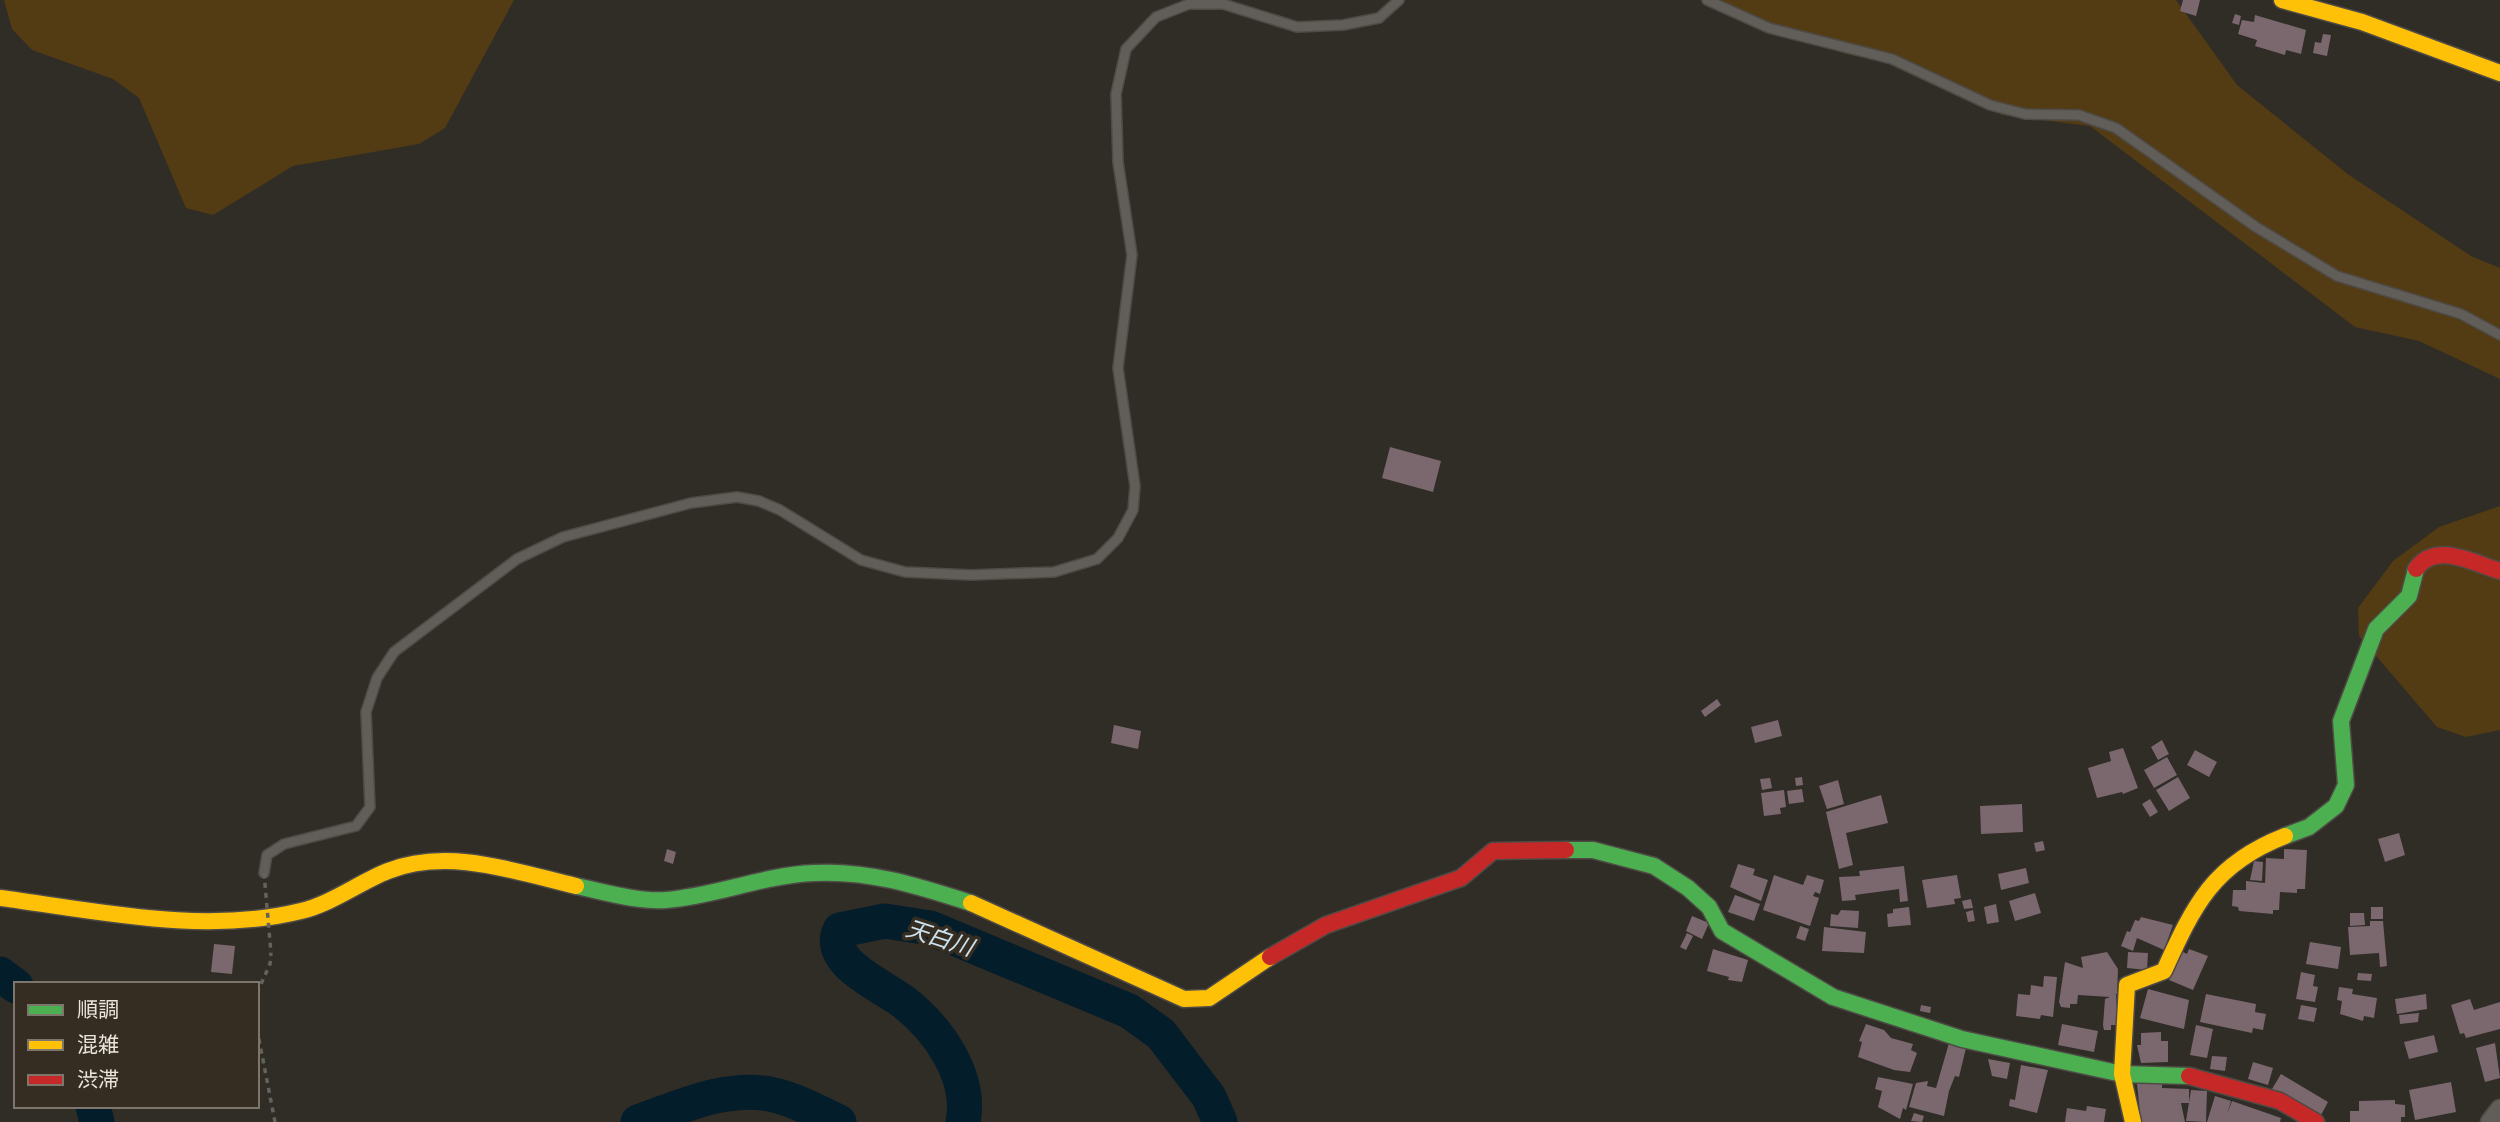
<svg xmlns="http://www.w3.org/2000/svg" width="2500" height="1122" font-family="'Noto Serif','Noto Sans JP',serif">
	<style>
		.green { fill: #533c14 }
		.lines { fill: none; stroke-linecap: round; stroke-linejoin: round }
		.river { stroke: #041d2b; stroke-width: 35 }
		.building { fill: #7a686e }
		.lane-casing { stroke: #4e4a45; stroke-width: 12 }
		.street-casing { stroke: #4e4a45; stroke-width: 21 }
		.fast-casing { stroke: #4e4a45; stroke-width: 19 }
		.slow-casing { stroke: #4e4a45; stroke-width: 19 }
		.jam-casing { stroke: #4e4a45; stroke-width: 19 }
		.path { stroke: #64625c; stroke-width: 3.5; stroke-dasharray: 5 5; stroke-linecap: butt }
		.lane { stroke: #615e5a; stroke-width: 9 }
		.street { stroke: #615e5a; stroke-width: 18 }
		.fast { stroke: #4caf50; stroke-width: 16 }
		.slow { stroke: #ffc107; stroke-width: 16 }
		.jam { stroke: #c62828; stroke-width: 16 }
		.path-bridge { stroke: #64625c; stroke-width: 3.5; stroke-dasharray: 5 5; stroke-linecap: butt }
		.labels { text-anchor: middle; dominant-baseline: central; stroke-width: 7; stroke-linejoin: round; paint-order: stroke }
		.water-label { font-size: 23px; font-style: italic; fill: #cce2ef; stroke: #352d21 }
	</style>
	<rect width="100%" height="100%" fill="#302c26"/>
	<path class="green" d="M4 0H514L445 128 419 144 293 166 213 215 186 208 139 98 113 79 32 50 12 29Z
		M1702 0H2176L2237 85 2349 175 2471 256 2500 268V379L2419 341 2355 327 2090 126 2002 115 1906 64 1846 54Z
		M2500 506V730L2466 737 2437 727 2359 636 2358 608 2393 561 2439 527Z"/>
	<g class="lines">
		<path class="river" d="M0 974 16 986
			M93 1106 97 1122
			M638 1122C680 1107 729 1084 774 1095 796 1100 818 1112 839 1122
			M963 1122C972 1077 939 1030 905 1003 884 986 824 963 840 930L885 921 930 928 1129 1011 1161 1034 1209 1097 1220 1122"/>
	</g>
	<path class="building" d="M2183 0H2200L2196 16 2180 11Z
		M2235 14 2241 16 2239 25 2232 23Z
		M2255 15 2306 30 2301 54 2286 50 2285 55 2255 46 2257 40 2238 34 2242 20 2254 22Z
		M2323 34 2331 35 2327 56 2313 53 2315 42 2321 43Z
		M1390 447 1441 461 1433 492 1382 478Z
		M1717 699 1721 705 1705 717 1701 711Z
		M1778 720 1782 736 1755 743 1751 727Z
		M1114 725 1141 731 1138 749 1111 743Z
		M2162 740 2169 754 2158 760 2151 747Z
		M2123 748 2138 788 2123 794 2122 792 2097 798 2088 768 2111 761 2109 752Z
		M2195 750 2217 762 2209 777 2187 765Z
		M2167 757 2177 775 2154 788 2144 770Z
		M1802 777 1803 785 1796 786 1795 778Z
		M2178 777 2190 798 2169 811 2156 790Z
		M1770 778 1772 788 1762 790 1760 779Z
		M1838 780 1844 804 1827 809 1819 786Z
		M1802 789 1804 802 1789 804 1787 791Z
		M1784 790 1786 807 1780 808 1781 814 1764 816 1761 793Z
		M1881 795 1888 823 1846 833 1853 865 1839 869 1826 812Z
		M2150 799 2158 812 2150 817 2142 804Z
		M2022 804 2023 832 1981 834 1980 806Z
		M2399 833 2405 855 2385 862 2378 839Z
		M2043 841 2045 850 2036 852 2034 843Z
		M667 849 676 852 673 864 664 861Z
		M2284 849 2307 850 2305 889H2297V893L2280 892 2279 910H2273V914L2239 911 2238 907 2232 906 2233 890H2246V881L2265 883 2266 858 2284 859Z
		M2254 861 2263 862 2262 881 2250 880Z
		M1738 864 1755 869 1753 875 1768 880 1761 901 1730 887Z
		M1904 866 1908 901 1900 902 1899 889 1855 895 1856 900 1842 901 1839 877 1860 876 1859 871Z
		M2026 868 2029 883 2001 890 1998 874Z
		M1774 875 1803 885 1807 875 1824 880 1820 894 1815 892 1813 896 1819 898 1810 926 1763 910Z
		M1957 875 1961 898 1954 899 1955 904 1927 908 1922 880Z
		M2035 893 2041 913 2015 921 2009 901Z
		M1735 895 1760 904 1754 921 1728 912Z
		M1971 899 1973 908 1964 909 1962 901Z
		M1996 904 1999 922 1987 924 1984 907Z
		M1909 907 1911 925 1888 927 1887 914 1893 913V909Z
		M2371 907H2383V919H2371Z
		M1841 910 1859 911 1858 928 1830 926 1831 914 1838 915Z
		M1973 910 1975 921 1968 922 1966 912Z
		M2350 913H2364L2365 925 2350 926Z
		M1692 916 1709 923 1702 939 1686 931Z
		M2141 917 2173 925 2164 950 2137 938 2133 951 2121 946 2127 931 2130 932 2135 920 2139 921Z
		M2370 921H2383L2387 966 2380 967 2379 953 2350 955 2348 927 2370 926Z
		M1800 926 1809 929 1805 941 1796 938Z
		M1824 927 1866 932 1864 953 1822 951Z
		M1687 933 1693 936 1686 950 1680 947Z
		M2310 942 2341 947 2338 969 2306 964Z
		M214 944 235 946 232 974 211 972Z
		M1713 949 1748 960 1742 982 1728 980 1729 977 1707 971Z
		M2189 949 2208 956 2193 990 2169 980 2181 951 2187 954Z
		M2107 952 2118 969 2117 994 2109 993 2116 994 2118 1025H2111V1030H2104L2103 1025 2105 999 2110 997 2078 995 2077 1004H2070V1008L2061 1007 2059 1002 2065 962 2083 968 2081 957Z
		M2128 952 2148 953 2147 970 2127 968Z
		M2301 972 2315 975 2313 986 2318 987 2315 1002 2296 999Z
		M2358 973 2372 974 2371 981 2357 980Z
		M2044 976 2057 977 2053 1017 2041 1015 2040 1019 2016 1016 2018 994 2030 995 2031 985 2043 987Z
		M2339 987 2353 989 2352 994 2377 998 2374 1018 2364 1016 2363 1021 2340 1014 2342 1001 2337 1000Z
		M2148 989 2189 1000 2184 1029 2140 1018Z
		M2206 994 2256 1004 2255 1012 2266 1014 2263 1030 2253 1028 2252 1033 2200 1022Z
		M2426 994 2427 1009 2397 1014 2395 999Z
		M2470 999 2474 1010 2500 1002V1029L2466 1038 2464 1033 2460 1034 2451 1005Z
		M1921 1005 1931 1007 1930 1013 1920 1011Z
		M2301 1005 2317 1008 2314 1022 2298 1019Z
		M2419 1013 2418 1022 2400 1024 2399 1015Z
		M1866 1024 1884 1030 1891 1038 1913 1044 1911 1050 1917 1053 1910 1072 1894 1070 1858 1057 1862 1042 1859 1041Z
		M2062 1024 2098 1031 2094 1052 2058 1045Z
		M2196 1025 2213 1029 2207 1058 2190 1055Z
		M2161 1032V1041H2168V1062L2141 1063 2137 1045H2141V1033Z
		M2434 1035 2438 1052 2409 1059 2404 1042Z
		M1949 1043 1966 1048 1959 1077 1955 1076 1949 1091 1944 1116 1909 1107 1916 1083 1928 1081 1927 1086 1936 1088Z
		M2495 1043 2500 1078 2485 1082 2476 1048Z
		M2212 1056 2227 1057 2225 1071 2210 1069Z
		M1988 1059 2010 1063 2007 1079 1992 1076Z
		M2253 1062 2273 1068 2268 1085 2248 1079Z
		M2021 1065 2048 1070 2037 1113 2009 1106 2010 1099 2015 1100Z
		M2281 1074 2328 1102 2320 1117 2272 1089Z
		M1878 1077 1913 1084 1906 1110 1903 1108 1900 1119 1878 1107 1882 1091 1875 1089Z
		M2451 1082 2456 1112 2415 1120 2409 1090Z
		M2162 1083V1088L2189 1089V1103H2181L2185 1122H2141L2137 1084Z
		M2191 1090 2207 1091 2206 1122 2186 1121Z
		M2215 1096 2231 1101 2227 1114 2232 1101 2281 1118 2280 1122H2207Z
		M2395 1100V1104L2405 1105V1117H2401V1122H2350V1111H2359V1101Z
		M2087 1106 2106 1109 2104 1122H2065L2067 1108 2086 1111Z
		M1914 1113 1924 1116 1922 1122 1911 1121Z"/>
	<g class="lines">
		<defs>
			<path id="lane" d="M1707 0 1769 28 1892 59 1990 105 2025 114 2079 115 2116 128 2256 227 2337 276 2461 314 2500 335
				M264 873 267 855 284 844 356 826 370 807 366 712 377 678 394 652 517 559 563 537 691 503 737 497 759 501 780 510 861 560 905 572 971 575 1054 572 1097 559 1118 538 1133 510 1135 486 1118 368 1132 255 1118 162 1116 94 1126 49 1156 17 1189 4H1223L1297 27 1343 25 1379 18 1399 0"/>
			<path id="street" d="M2490 1122 2500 1109"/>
			<path id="fast" d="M2285 836 2309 827 2336 806 2346 785 2341 721 2376 629 2409 596 2416 569
				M1566 850H1593L1654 866 1688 888 1709 907 1722 931 1833 997 1962 1039 2122 1074 2189 1076
				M576 886C605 892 637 902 666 900 716 896 764 875 814 873 869 870 918 886 971 903"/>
			<path id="slow" d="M2282 0 2362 22 2500 73
				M0 898C98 911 204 935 301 911 331 904 360 882 388 871 449 847 516 872 576 886
				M971 903 1184 999 1209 998 1270 957
				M2133 1122 2122 1074 2127 985 2164 971C2194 905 2213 864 2285 836"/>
			<path id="jam" d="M2416 569C2435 541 2473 563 2500 571
				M1270 957 1326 925 1461 878 1493 851 1566 850
				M2189 1076 2280 1101 2316 1122"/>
		</defs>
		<use href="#lane" class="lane-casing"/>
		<use href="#street" class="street-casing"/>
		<use href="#fast" class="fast-casing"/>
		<use href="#slow" class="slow-casing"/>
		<use href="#jam" class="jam-casing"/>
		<path class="path" d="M257 993 270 964 271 953
			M257 1029 275 1122"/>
		<use href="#lane" class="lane"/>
		<use href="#street" class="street"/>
		<use href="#fast" class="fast"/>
		<use href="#slow" class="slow"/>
		<use href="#jam" class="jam"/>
		<path class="path-bridge" d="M264 873 271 953"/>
	</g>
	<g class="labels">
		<g class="water-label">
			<text transform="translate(940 937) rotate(18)">天白川</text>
		</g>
	</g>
	<rect x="14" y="982" width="245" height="126" fill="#352d21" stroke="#7d766c" stroke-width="2"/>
	<rect x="28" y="1005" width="35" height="10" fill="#4caf50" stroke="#7d766c" stroke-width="2"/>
	<text x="77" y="1017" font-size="21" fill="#e9e4dc">順調</text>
	<rect x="28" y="1040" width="35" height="10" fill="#ffc107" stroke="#7d766c" stroke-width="2"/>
	<text x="77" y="1052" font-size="21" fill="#e9e4dc">混雑</text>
	<rect x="28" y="1075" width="35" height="10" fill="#c62828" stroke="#7d766c" stroke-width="2"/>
	<text x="77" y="1087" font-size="21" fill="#e9e4dc">渋滞</text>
</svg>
